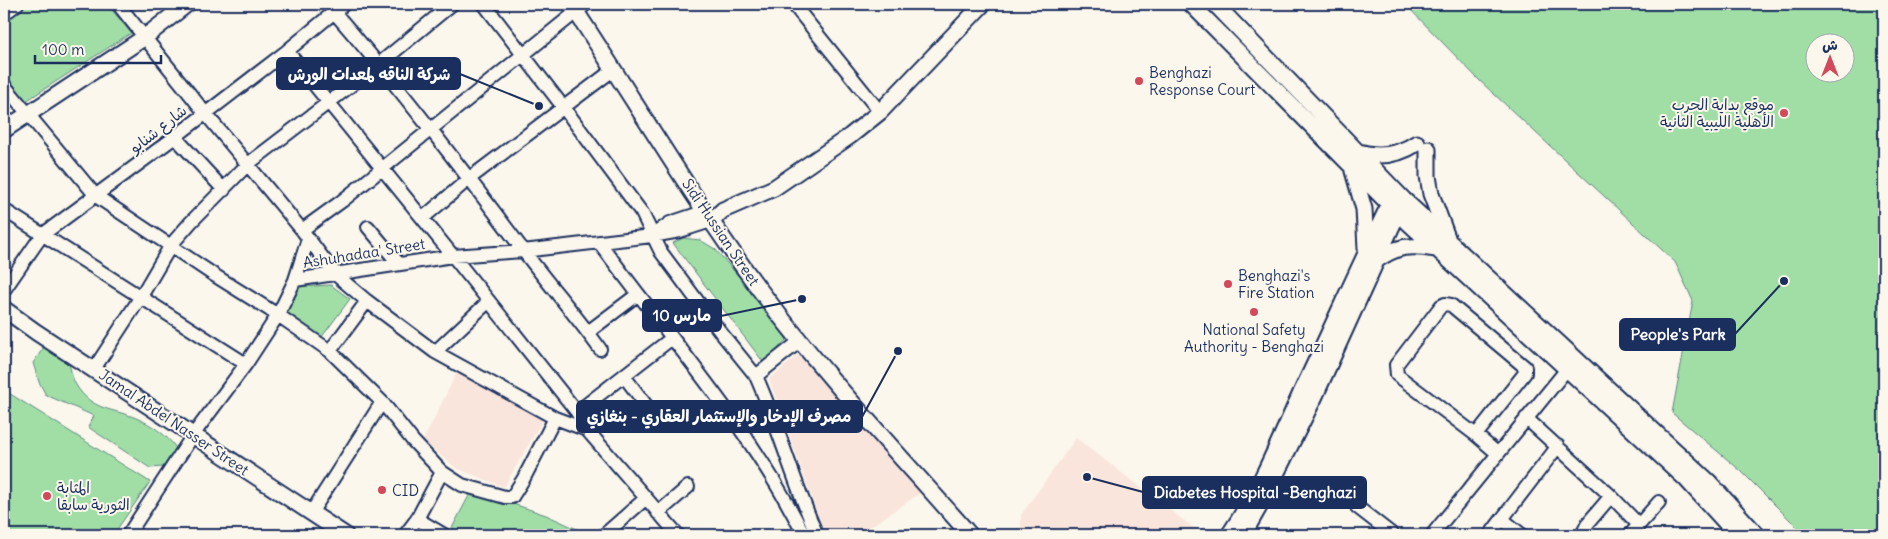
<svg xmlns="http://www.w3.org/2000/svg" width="1888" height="539" font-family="Delius,'Playpen Sans Arabic',sans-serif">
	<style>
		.built { fill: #fae5dc }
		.green { fill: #a1dea6; stroke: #5e8682; fill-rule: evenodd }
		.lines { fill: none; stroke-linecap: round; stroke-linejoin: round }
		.minor-casing { stroke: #1b2f5e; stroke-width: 16 }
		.major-casing { stroke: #1b2f5e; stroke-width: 19 }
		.minor { stroke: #fbf7ec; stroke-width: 12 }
		.major { stroke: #fbf7ec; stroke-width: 15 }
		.poi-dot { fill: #d1495b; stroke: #fbf7ec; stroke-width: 2 }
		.labels { text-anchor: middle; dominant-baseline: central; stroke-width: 4; stroke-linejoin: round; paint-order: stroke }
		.poi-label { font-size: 15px; fill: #1b2f5e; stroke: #fbf7ec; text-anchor: start }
		.street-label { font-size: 15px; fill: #1b2f5e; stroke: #fbf7ec }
		.leader { fill: none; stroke: #1b2f5e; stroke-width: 2 }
		.callout-dot { fill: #1b2f5e; stroke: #fbf7ec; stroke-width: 2 }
		.callout { fill: #1b2f5e; stroke: #1b2f5e; stroke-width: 2 }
		.callout-label { font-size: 16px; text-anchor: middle; font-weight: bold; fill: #fff }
	</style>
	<rect width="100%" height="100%" fill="#fbf7ec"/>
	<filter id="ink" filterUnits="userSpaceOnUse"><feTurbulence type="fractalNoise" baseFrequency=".02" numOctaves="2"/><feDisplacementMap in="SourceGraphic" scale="10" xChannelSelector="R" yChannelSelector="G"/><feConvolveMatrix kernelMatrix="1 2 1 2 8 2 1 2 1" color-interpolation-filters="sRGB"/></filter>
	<g filter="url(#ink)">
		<path class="built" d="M802 352 922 492 858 535H825L769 379Z
			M458 370 545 416 504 487 456 468 423 441Z
			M1076 438 1203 535H1021V515Z"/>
		<path class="green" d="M27 4H107L131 33 26 101 4 72V22Z
			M1405 4H1884V535H1805L1741 471 1672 413 1693 301 1675 262 1480 81ZM1846 42V72H1816V42Z
			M683 238 700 240 715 249 790 336 764 363 673 243Z
			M331 285 350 299 318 342 277 311 296 287Z
			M44 347 69 363C71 370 72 379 76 385 92 411 112 408 136 418 151 424 167 435 176 448L163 467 150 468 88 427 94 416 46 395 39 382 33 363Z
			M4 390 150 482 113 535H4Z
			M472 490 546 515 577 529 583 535H466L452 528Z"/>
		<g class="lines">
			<defs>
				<path id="minor" d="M118 4 205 113 302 230 335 274 367 301 435 352 555 418 587 430 678 535
					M484 4 564 108 642 213 661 252 722 334 756 376 800 341
					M793 4 880 112
					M334 12C401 89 462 169 523 250 548 284 576 315 600 349
					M4 14 17 4
					M287 51 453 256 577 412 587 430
					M4 85 96 196 214 275 278 315 330 351 382 402 413 441 442 472 462 485 505 497H512L524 478 555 418
					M175 137 224 190
					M4 210 246 364
					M423 218 470 178 613 70
					M368 227 399 264
					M302 230 342 201 586 4
					M656 233 670 223 706 211
					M599 242C669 338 751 428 804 535
					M295 280 308 239
					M4 290 42 235 175 137 287 51 344 4
					M588 332 637 295
					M330 351 367 301
					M435 352 489 301
					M94 369 140 298 171 245 191 222 248 164 379 64 452 4
					M624 376 652 413
					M756 376C779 428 794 483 817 535
					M577 412 672 338
					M1526 418 1611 496 1588 523 1582 535
					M1476 435 1525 373V367L1451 305 1445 304 1441 306 1396 365 1397 375 1476 435 1497 453
					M1611 496 1639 525
					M1357 507 1393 535
					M311 513 382 402
					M658 513 688 487
					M417 519 444 535
					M128 535 193 435 246 364 278 315 295 280 453 256 523 251 652 236 680 231 711 221
					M405 535 417 519 442 472
					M604 535 645 499
					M1432 535 1567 369
					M1490 535 1502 519
					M1522 535 1502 519 1558 446
					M1630 535 1659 502"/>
				<path id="major" d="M571 4C632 96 688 192 754 282 820 371 897 452 970 535
					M1191 4 1398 213 1686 479 1737 535
					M1215 4 1404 200 1709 482 1757 535
					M4 130 145 37 187 4
					M1428 149V176L1431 194 1447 237
					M1358 152C1379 158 1399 155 1417 143
					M1353 171 1364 209 1366 249
					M711 221 723 210 774 188 850 136 880 112 983 4
					M1375 261C1397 246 1409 244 1435 249
					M4 309 36 332 345 535
					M1229 535C1259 491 1279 442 1301 393 1332 328 1361 262 1393 197
					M1243 535 1264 498 1314 398 1401 206"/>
			</defs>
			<use href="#minor" class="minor-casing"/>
			<use href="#major" class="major-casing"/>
			<use href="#minor" class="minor"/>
			<use href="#major" class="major"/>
		</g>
	</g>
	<g class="poi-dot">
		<circle cx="1139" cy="81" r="5"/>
		<circle cx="1784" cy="113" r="5"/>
		<circle cx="1228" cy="284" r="5"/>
		<circle cx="1254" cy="312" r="5"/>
		<circle cx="382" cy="490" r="5"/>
		<circle cx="47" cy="496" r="5"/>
	</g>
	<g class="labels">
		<g class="poi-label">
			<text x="1149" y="72">Benghazi<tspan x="1149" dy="17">Response Court</tspan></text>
			<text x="1774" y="104" text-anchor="end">موقع بداية الحرب<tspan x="1774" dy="17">الأهلية الليبية الثانية</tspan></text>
			<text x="1238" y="275">Benghazi's<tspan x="1238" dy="17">Fire Station</tspan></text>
			<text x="1254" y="329" text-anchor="middle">National Safety<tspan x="1254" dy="17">Authority - Benghazi</tspan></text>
			<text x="57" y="487">المثابة<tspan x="57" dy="17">الثورية سابقا</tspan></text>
			<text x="392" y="490">CID</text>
		</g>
		<g class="street-label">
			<text transform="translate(158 129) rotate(-38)">شارع شنابو</text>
			<text transform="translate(721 232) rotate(56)">Sidi Hussian Street</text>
			<text transform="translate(364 253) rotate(-9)">Ashuhadaa' Street</text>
			<text transform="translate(174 422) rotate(34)">Jamal Abdel Nasser Street</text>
		</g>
	</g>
	<path class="leader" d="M539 106L460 74M802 299L721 316M1784 281L1735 334M898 351L862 417M1087 477L1143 492"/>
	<g class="callout-dot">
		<circle cx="539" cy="106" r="5"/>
		<circle cx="802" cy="299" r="5"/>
		<circle cx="1784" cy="281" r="5"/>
		<circle cx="898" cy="351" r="5"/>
		<circle cx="1087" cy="477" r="5"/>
	</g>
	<g class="callout">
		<rect x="277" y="58" width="183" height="31" rx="5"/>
		<rect x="643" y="300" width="78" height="31" rx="5"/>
		<rect x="1620" y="319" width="115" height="31" rx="5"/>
		<rect x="577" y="401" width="285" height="31" rx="5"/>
		<rect x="1143" y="477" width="223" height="31" rx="5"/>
	</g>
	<g class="callout-label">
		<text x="369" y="80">شركة الناقه لمعدات الورش</text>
		<text x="682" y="321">10 مارس</text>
		<text x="1678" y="340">People's Park</text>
		<text x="719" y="422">مصرف الإدخار والإستثمار العقاري - بنغازي</text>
		<text x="1255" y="498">Diabetes Hospital -Benghazi</text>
	</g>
	<rect width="1888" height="539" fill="none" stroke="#fbf7ec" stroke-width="20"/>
	<rect x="10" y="10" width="1868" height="519" fill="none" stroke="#1b2f5e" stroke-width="2" filter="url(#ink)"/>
	<g transform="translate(1830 58)"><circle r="24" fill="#fbf7ec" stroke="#a1a7b3"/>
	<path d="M0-4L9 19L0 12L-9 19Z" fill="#d1495b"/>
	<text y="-8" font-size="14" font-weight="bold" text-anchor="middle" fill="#1b2f5e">ش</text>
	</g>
	<path d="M35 55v8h126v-8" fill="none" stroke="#1b2f5e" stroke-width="2.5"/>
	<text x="42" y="55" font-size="15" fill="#1b2f5e" stroke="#fbf7ec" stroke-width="4" paint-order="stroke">100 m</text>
</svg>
